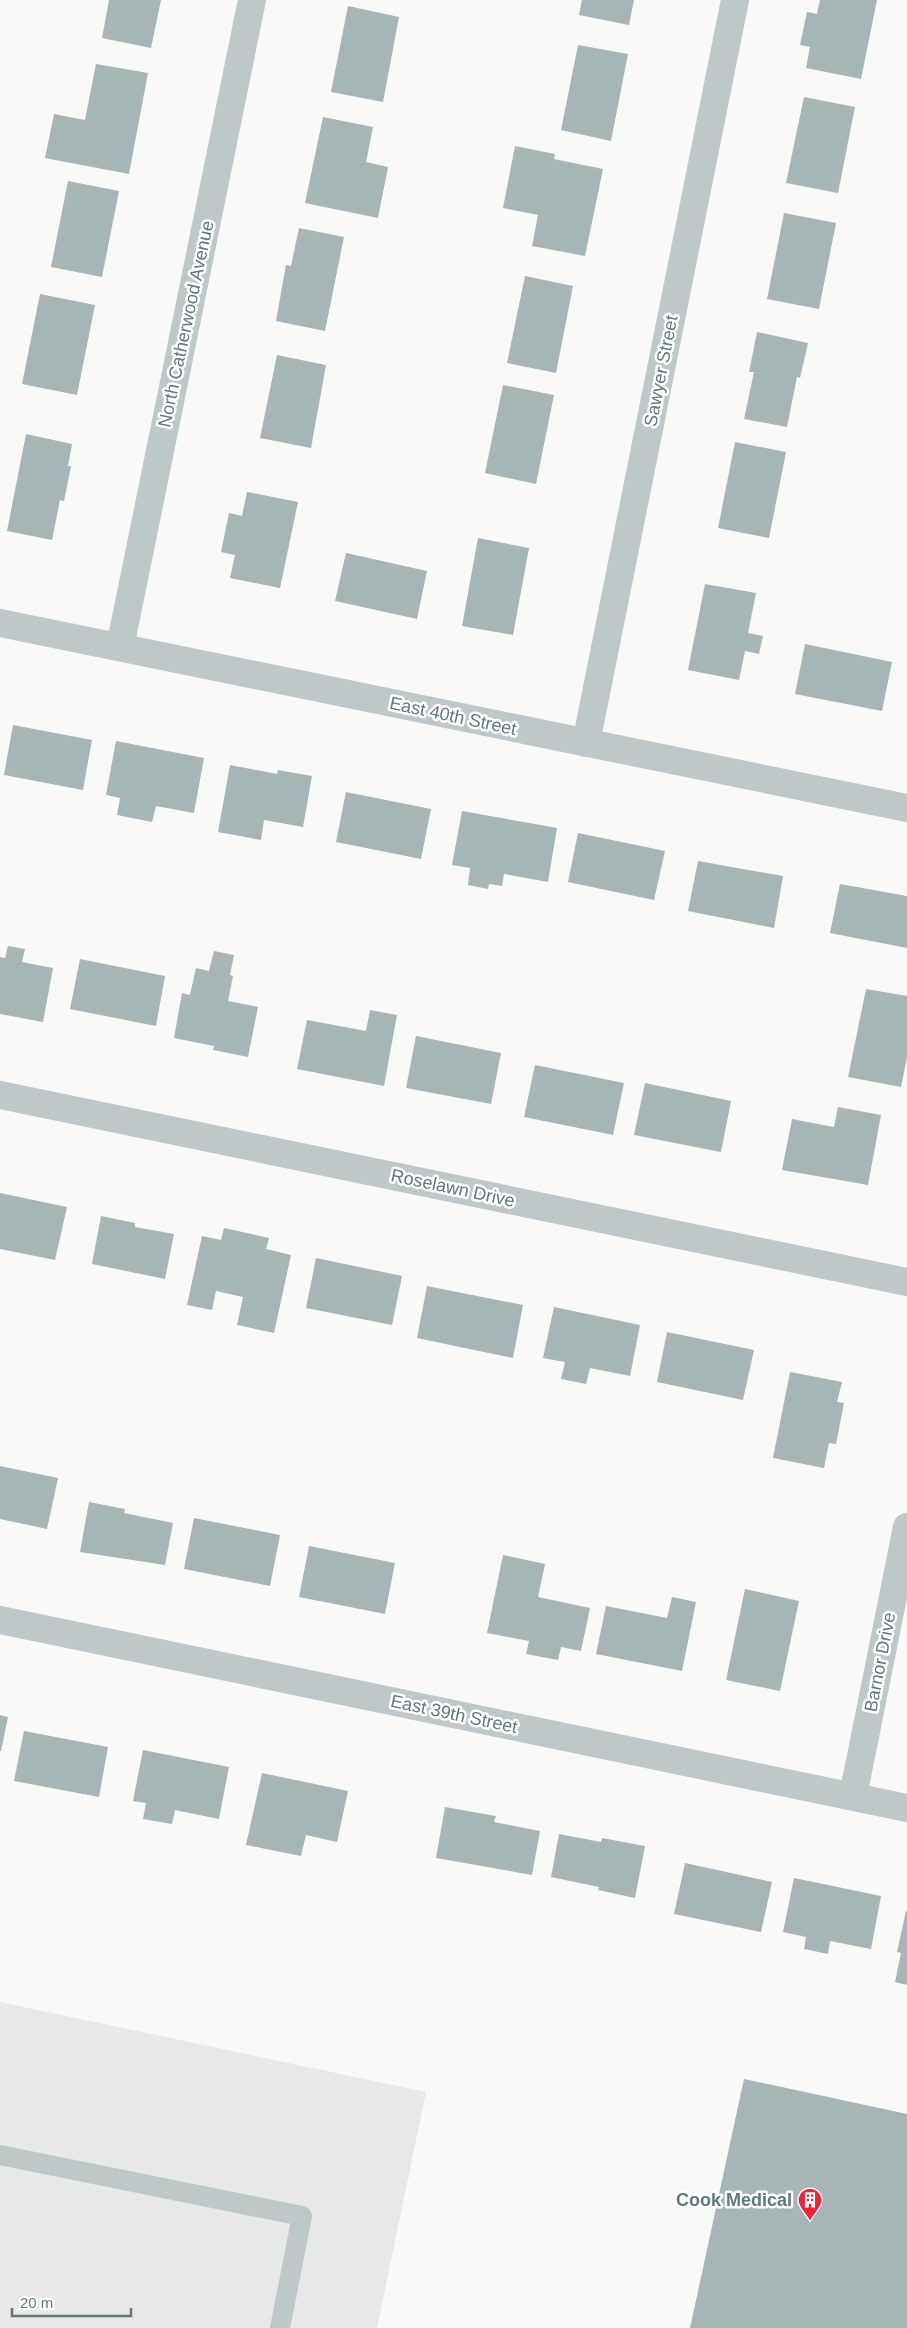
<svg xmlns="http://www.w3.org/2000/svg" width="907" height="2328" font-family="Arial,sans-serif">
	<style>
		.built { fill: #e7e8e8 }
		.building { fill: #a6b6b7 }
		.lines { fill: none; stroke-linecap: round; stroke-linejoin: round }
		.service { stroke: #bfc8c9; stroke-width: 20 }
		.minor { stroke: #bfc8c9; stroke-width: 28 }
		.labels { text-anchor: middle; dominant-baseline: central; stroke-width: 5; stroke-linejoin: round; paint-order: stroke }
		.street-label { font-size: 18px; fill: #5e7a7e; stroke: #fff }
		.poi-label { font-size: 18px; font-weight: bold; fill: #5e7a7e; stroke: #fff; text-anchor: end }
	</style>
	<rect width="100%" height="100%" fill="#f9f9f7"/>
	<path class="built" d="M0 2002 426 2092 377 2328H0Z"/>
	<path class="building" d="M109 0H161L151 48 102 38Z
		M582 0H634L629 25 579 15Z
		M820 0H877L861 79 806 68 810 47 800 45 807 12 817 14Z
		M348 6 399 17 383 102 331 92Z
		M578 45 628 54 611 141 561 130Z
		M96 64 148 73 129 174 45 158 54 114 85 120Z
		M804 97 855 107 838 193 786 183Z
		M323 117 373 127 366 162 388 167 378 218 305 203Z
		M515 146 555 154 554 159 603 169 585 256 532 246 538 215 503 208Z
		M68 181 119 191 102 277 51 267Z
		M784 213 836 223 819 309 767 299Z
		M299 228 344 237 325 331 276 321 286 265 291 266Z
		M525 276 573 286 556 373 507 363Z
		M40 294 95 305 77 395 22 384Z
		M757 332 808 343 800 378 797 377 787 427 744 419 754 372H749Z
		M277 355 326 365 311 448 260 438Z
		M503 385 554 395 536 484 485 473Z
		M26 434 72 444 68 466H71L64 501 60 500 52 540 7 531Z
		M735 442 786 452 769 538 718 528Z
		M247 492 298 502 280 588 230 578 235 555 221 552 229 513 242 516Z
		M478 538 529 548 513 635 462 626Z
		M346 553 427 571 417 619 335 601Z
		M705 584 756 593 748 633 763 636 759 654 745 651 739 680 688 670Z
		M805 644 892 662 882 711 795 694Z
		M13 725 92 740 83 790 4 775Z
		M116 741 204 758 194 813 156 806 152 822 117 815 120 798 106 795Z
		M230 765 277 774 278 770 312 776 303 827 264 820 261 840 218 832Z
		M346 792 431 809 421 859 336 842Z
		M462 811 557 828 548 882 504 874 502 886 489 884 488 889 468 885 470 868 452 865Z
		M578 833 665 851 654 900 568 882Z
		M698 861 783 876 774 928 688 911Z
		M840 884 907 896V948L830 933Z
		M8 946 25 949 22 962 53 968 43 1022 0 1014V957L5 958Z
		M214 951 234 955 230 975 233 976 228 1001 258 1007 248 1057 213 1050 214 1046 174 1038 182 993 190 995 196 968 209 971Z
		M80 959 165 976 156 1026 70 1009Z
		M866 989 907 996V1057L901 1087 848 1077Z
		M370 1010 397 1015 384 1086 297 1069 307 1020 366 1031Z
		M416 1036 501 1053 491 1104 406 1088Z
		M535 1065 624 1083 613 1135 524 1117Z
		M645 1083 731 1101 721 1152 634 1135Z
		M838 1107 881 1115 868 1185 782 1170 792 1119 834 1127Z
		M0 1193 67 1207 55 1260 0 1249Z
		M101 1216 135 1223V1227L174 1234 165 1279 92 1264Z
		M224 1228 269 1238 266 1249 291 1255 274 1333 237 1325 243 1297 216 1291 212 1310 187 1305 202 1236 221 1240Z
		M316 1258 402 1276 392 1325 306 1308Z
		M427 1286 523 1305 513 1358 417 1338Z
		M554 1307 640 1325 630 1376 590 1368 586 1384 561 1379 565 1362 543 1358Z
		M667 1332 754 1350 743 1400 657 1382Z
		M790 1372 842 1382 837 1402 844 1403 836 1444 829 1443 824 1468 773 1458Z
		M0 1466 58 1478 47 1529 0 1519Z
		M89 1502 125 1509 124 1513 173 1523 165 1565 80 1552Z
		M194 1518 280 1535 270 1586 184 1569Z
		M309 1546 395 1563 385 1614 299 1597Z
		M503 1555 545 1564 538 1597 590 1608 581 1651 561 1647 558 1660 526 1654 529 1641 487 1633Z
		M745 1589 799 1601 780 1691 726 1680Z
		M672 1597 696 1602 682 1671 596 1654 606 1606 667 1618Z
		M0 1715 8 1717 1 1751H0Z
		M24 1731 108 1747 99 1797 14 1781Z
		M143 1750 229 1767 219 1819 175 1810 172 1824 143 1819 146 1803 133 1801Z
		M262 1773 348 1791 337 1842 306 1835 301 1856 246 1845Z
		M445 1807 496 1816 494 1822 540 1831 532 1875 436 1858Z
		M559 1834 601 1842 602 1838 645 1846 635 1898 598 1890 599 1887 551 1877Z
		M685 1863 772 1882 761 1932 674 1914Z
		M794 1878 881 1896 871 1949 830 1941 828 1954 804 1949 806 1937 783 1932Z
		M906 1911H907V1985L895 1982 901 1953 897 1952Z
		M744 2079 907 2114V2328H690Z"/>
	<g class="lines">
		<path class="service" d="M0 2155 302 2216 280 2328"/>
		<path class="minor" d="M0 623 907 808
			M120 647 252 0
			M586 743 735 0
			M0 1095 907 1282
			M0 1620 907 1808
			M853 1796 907 1527"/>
	</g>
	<defs>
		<symbol id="building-pin" viewBox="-11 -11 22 30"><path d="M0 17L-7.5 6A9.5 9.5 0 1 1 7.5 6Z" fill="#ef2236" stroke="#fff"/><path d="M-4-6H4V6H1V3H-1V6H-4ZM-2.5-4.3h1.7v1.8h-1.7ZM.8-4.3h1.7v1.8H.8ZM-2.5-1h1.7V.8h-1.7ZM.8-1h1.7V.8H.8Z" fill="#fff"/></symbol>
	</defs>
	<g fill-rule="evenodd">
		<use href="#building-pin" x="796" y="2186" width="28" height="38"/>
	</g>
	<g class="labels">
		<g class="street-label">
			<text transform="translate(186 324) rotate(-78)">North Catherwood Avenue</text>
			<text transform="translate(661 371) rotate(-79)">Sawyer Street</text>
			<text transform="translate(453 716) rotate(12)">East 40th Street</text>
			<text transform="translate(453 1188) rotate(12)">Roselawn Drive</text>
			<text transform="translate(880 1662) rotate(-79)">Barnor Drive</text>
			<text transform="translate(454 1714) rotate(12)">East 39th Street</text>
		</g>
		<g class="poi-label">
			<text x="792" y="2200">Cook Medical</text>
		</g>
	</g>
	<path d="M12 2308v8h119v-8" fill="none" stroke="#5e7a7e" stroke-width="2.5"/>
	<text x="20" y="2308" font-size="15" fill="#5e7a7e" stroke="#ffffff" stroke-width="4" paint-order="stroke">20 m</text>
</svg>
